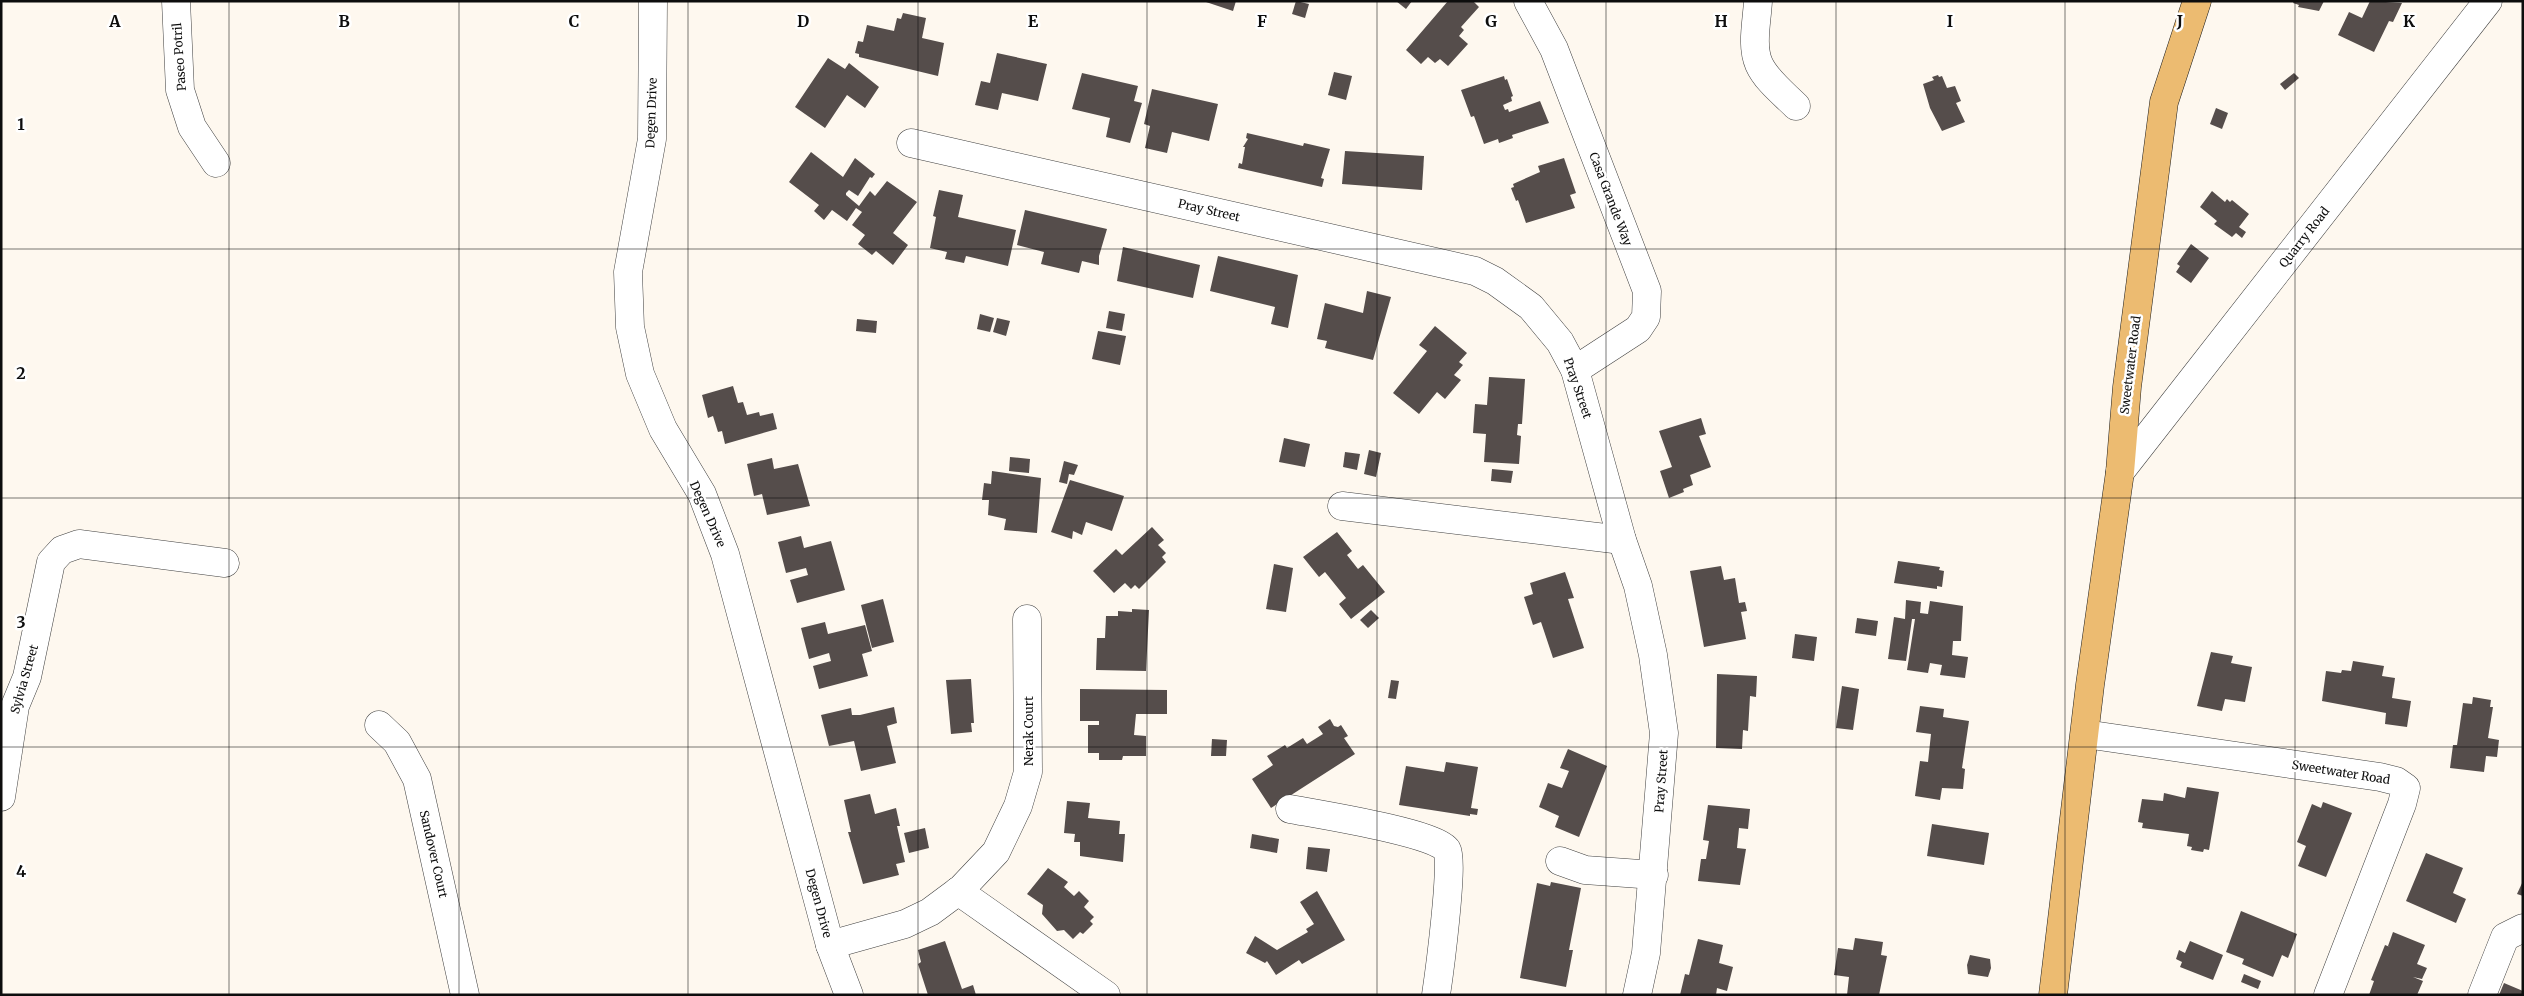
<svg xmlns="http://www.w3.org/2000/svg" width="2524" height="996" font-family="Merriweather,serif">
<style>
.building{fill:#554d4b}
.lines{fill:none;stroke-linecap:round;stroke-linejoin:round}
.minor-casing{stroke:#404040;stroke-width:29}
.major-casing{stroke:#1e1e1e;stroke-width:29}
.minor{stroke:#fff;stroke-width:28}
.major{stroke:#ecbb71;stroke-width:28}
.grid{fill:none;stroke:#0d0d0d;stroke-width:1;stroke-opacity:0.55}
.labels{text-anchor:middle;dominant-baseline:central;stroke-width:5;stroke-linejoin:round;paint-order:stroke}
.street-label{font-size:12px;fill:#0d0d0d;stroke:#fff}
.grid-label{font-size:16px;text-anchor:middle;font-weight:bold;fill:#0d0d0d;stroke:#fff;stroke-width:5;stroke-linejoin:round;paint-order:stroke}
</style>
<rect width="100%" height="100%" fill="#fef8ef"/>
<g class="building">
<path d="M1203 1H1236L1233 11Z"/>
<path d="M1296 1 1309 4 1305 18 1292 14Z"/>
<path d="M1396 1H1412L1406 9Z"/>
<path d="M1448 1H1473L1479 7 1461 27 1464 30 1459 36 1468 44 1448 66 1440 59 1435 63 1428 57 1421 64 1406 50Z"/>
<path d="M2294 1H2324L2319 11 2298 7 2299 5 2293 3Z"/>
<path d="M2370 1 2402 3 2393 22 2389 21 2374 52 2338 35 2349 12 2362 18Z"/>
<path d="M903 13 926 18 922 38 944 43 938 76 859 57V54L855 53 858 41 863 42 867 25 894 31 897 18 901 19Z"/>
<path d="M997 53 1047 64 1038 101 1002 93 998 110 975 105 981 81 990 83Z"/>
<path d="M828 58 845 69 849 63 879 87 865 108 847 95 825 128 795 107Z"/>
<path d="M1334 72 1352 76 1346 100 1328 95Z"/>
<path d="M1082 73 1138 86 1134 101 1142 103 1130 143 1106 137 1110 118 1072 109Z"/>
<path d="M2294 73 2299 78 2285 90 2280 84Z"/>
<path d="M1938 75 1939 77 1942 76 1947 88 1955 86 1961 101 1956 103 1965 122 1942 131 1930 108 1923 84 1934 80 1932 77Z"/>
<path d="M1504 76 1505 80 1507 79 1513 96 1511 97 1512 101 1503 105 1505 110 1508 109 1509 112 1540 101 1549 123 1512 135 1513 138 1499 143 1498 139 1484 144 1474 116 1471 117 1461 90Z"/>
<path d="M1152 89 1218 104 1209 141 1172 132 1167 153 1145 148 1150 126 1144 124Z"/>
<path d="M2216 108 2228 113 2222 129 2210 124Z"/>
<path d="M1247 133 1303 146 1304 143 1330 149 1321 178 1324 179 1322 187 1238 168 1239 163 1242 164 1245 147H1243L1248 139 1246 138Z"/>
<path d="M1345 151 1424 156 1422 190 1342 184Z"/>
<path d="M811 152 843 177 855 158 875 174 872 178 870 177 858 196 849 190 846 193V195L859 206 870 191 875 196 887 181 917 202 893 233 908 245 893 265 876 251 872 255 858 244 865 235 852 225 862 212 856 208 847 221 832 210 824 220 814 211 819 205 789 182Z"/>
<path d="M1564 158 1576 193 1570 195 1575 208 1526 223 1518 200 1516 201 1511 188 1514 187 1513 184 1540 172 1538 166Z"/>
<path d="M939 190 963 195 958 217 1016 230 1008 266 966 256 964 263 945 259 947 252 930 248 936 217 933 216Z"/>
<path d="M2212 191 2225 202 2227 199 2230 202 2232 200 2249 214 2239 227 2246 232 2242 238 2236 233 2232 237 2214 224 2217 221 2200 207Z"/>
<path d="M1025 210 1107 229 1099 256V265L1082 261 1079 273 1041 264 1044 252 1017 245Z"/>
<path d="M2191 244 2209 258 2191 283 2176 272 2180 266 2177 264Z"/>
<path d="M1123 247 1200 265 1193 298 1117 281Z"/>
<path d="M1218 256 1298 275 1288 328 1271 324 1275 307 1210 291Z"/>
<path d="M1367 291 1391 297 1373 360 1325 348 1327 341 1317 339 1325 303 1363 313Z"/>
<path d="M1109 311 1125 314 1122 331 1106 328Z"/>
<path d="M980 314 994 318 990 332 977 329Z"/>
<path d="M997 318 1010 321 1006 336 993 332Z"/>
<path d="M857 319 877 321 876 333 856 331Z"/>
<path d="M1435 326 1467 353 1459 362 1463 365 1454 375 1461 380 1445 399 1437 392 1419 414 1393 393 1427 351 1419 345Z"/>
<path d="M1098 331 1126 336 1120 365 1092 359Z"/>
<path d="M1489 377 1525 379 1522 424H1518L1517 435 1521 436 1519 464 1484 462 1486 434 1473 433 1475 404 1487 405Z"/>
<path d="M733 386 738 403 743 402 747 415 759 412 760 416 773 413 777 429 725 444 722 431 718 432 713 416 708 418 702 395Z"/>
<path d="M1701 418 1706 434 1699 436 1711 467 1690 475 1693 485 1683 489 1684 492 1669 498 1660 471 1672 467 1659 431Z"/>
<path d="M1284 438 1310 444 1305 467 1279 462Z"/>
<path d="M1369 450 1381 453 1376 477 1364 474Z"/>
<path d="M1345 452 1360 454 1357 470 1343 467Z"/>
<path d="M1010 457 1030 459 1029 473 1009 471Z"/>
<path d="M772 458 774 469 798 464 810 506 767 515 762 494 754 496 747 464Z"/>
<path d="M1064 461 1078 465 1074 475 1069 474 1067 484 1059 482Z"/>
<path d="M1492 469 1513 471 1511 483 1491 481Z"/>
<path d="M992 471 1041 478 1037 533 1004 530 1006 519 988 515 989 500H982L984 483 991 484Z"/>
<path d="M1070 480 1124 496 1112 531 1086 522 1082 535 1073 531 1072 539 1051 532Z"/>
<path d="M1152 527 1164 540 1158 545 1166 553 1162 557 1166 562 1139 589 1135 585 1131 589 1125 583 1114 593 1093 571 1116 549 1122 555Z"/>
<path d="M1337 532 1352 551 1347 555 1358 569 1363 565 1385 592 1351 619 1339 604 1346 598 1325 572 1319 577 1303 557Z"/>
<path d="M801 536 804 548 831 541 845 590 797 603 790 580 808 575 806 568 786 573 778 542Z"/>
<path d="M1898 561 1940 567 1939 570 1944 571 1942 587 1937 586V589L1894 583Z"/>
<path d="M1274 564 1293 568 1286 612 1266 609Z"/>
<path d="M1721 566 1724 580 1735 578 1739 603 1745 602 1747 611 1741 612 1746 639 1704 647 1690 571Z"/>
<path d="M1565 572 1574 598 1568 599 1584 648 1553 658 1541 622 1533 625 1524 597 1533 594 1530 583Z"/>
<path d="M883 599 894 642 872 648 861 605Z"/>
<path d="M1906 600 1921 602 1920 613 1928 614 1930 601 1963 606 1961 641H1953L1952 655 1968 657 1965 678 1940 675 1942 665 1930 663 1928 673 1907 670 1915 619H1912L1906 661 1888 659 1894 617 1905 619Z"/>
<path d="M1132 609 1149 610 1146 671 1096 670 1097 638H1105L1106 616H1118V611L1132 612Z"/>
<path d="M1371 610 1379 618 1368 628 1360 620Z"/>
<path d="M1857 618 1878 621 1876 636 1855 633Z"/>
<path d="M825 622 828 634 865 625 872 651 862 654 868 676 819 689 813 666 831 661 829 653 809 659 801 628Z"/>
<path d="M1795 634 1817 637 1814 661 1792 658Z"/>
<path d="M2211 652 2233 656 2231 663 2252 667 2245 702 2225 699 2222 711 2197 706Z"/>
<path d="M2353 661 2384 666 2382 676 2395 678 2392 698 2411 701 2407 727 2385 724 2386 713 2322 701 2326 671 2341 673 2342 670 2351 671Z"/>
<path d="M1717 674 1757 676 1756 697 1750 696 1748 731 1743 730 1742 749 1716 748Z"/>
<path d="M971 679 974 723H971L972 732 951 734 946 680Z"/>
<path d="M1391 680 1399 681 1396 699 1388 698Z"/>
<path d="M1842 686 1859 689 1853 730 1836 728Z"/>
<path d="M1080 689 1167 690V714H1136L1134 735 1146 736V756H1123L1122 760H1099V753H1088V725H1099V721H1080Z"/>
<path d="M2473 697 2491 700 2490 707H2493L2488 738 2499 740 2497 757 2486 756 2484 772 2450 768 2453 745H2457L2463 703 2472 704Z"/>
<path d="M1920 706 1944 709 1943 717 1969 721 1962 768 1965 769 1963 789 1942 788 1940 800 1915 796 1920 761 1928 762 1931 734 1916 732Z"/>
<path d="M894 707 897 723 887 726 896 763 861 771 854 741 829 746 821 715 851 708 852 715H860Z"/>
<path d="M1330 719 1334 726 1338 727 1341 725 1348 736 1344 738 1355 754 1271 808 1252 779 1273 765 1267 756 1285 745 1287 748 1303 738 1307 744 1323 734 1318 727Z"/>
<path d="M1212 739 1227 740 1226 756H1211Z"/>
<path d="M1568 749 1607 766 1579 837 1555 827 1559 816 1539 807 1548 783 1562 788 1569 771 1560 768Z"/>
<path d="M1446 762 1478 767 1471 808 1478 809 1477 815 1470 814V816L1399 805 1406 766 1444 772Z"/>
<path d="M2187 787 2219 792 2209 850 2204 849 2203 852 2191 850 2192 847 2187 846 2189 834 2142 828 2143 823 2138 822 2142 799 2163 801 2164 793 2185 798Z"/>
<path d="M870 794 875 814 896 808 900 826H897L905 862 896 864 899 875 863 884 848 832H851L844 800Z"/>
<path d="M1067 801 1090 803 1088 818 1120 821 1119 834H1125L1123 862 1080 856V842H1074L1075 834 1064 833Z"/>
<path d="M2323 802 2352 813 2326 877 2298 866 2306 846 2297 842 2312 804 2321 808Z"/>
<path d="M1708 805 1750 809 1748 829 1739 828 1737 848 1746 849 1740 885 1698 881 1701 859H1706L1709 841 1703 840Z"/>
<path d="M1932 824 1989 833 1984 865 1927 856Z"/>
<path d="M925 828 929 848 909 853 904 833Z"/>
<path d="M1252 834 1279 839 1277 853 1250 848Z"/>
<path d="M1308 847 1330 849 1327 872 1306 869Z"/>
<path d="M2426 853 2463 868 2453 893 2466 899 2456 923 2406 901Z"/>
<path d="M1048 868 1068 882 1064 887 1074 896 1079 891 1089 901 1084 907 1094 917 1090 921 1093 924 1083 934 1080 932 1073 939 1064 930 1057 931 1042 914 1043 905 1027 894Z"/>
<path d="M2523 881V896L2517 894Z"/>
<path d="M1551 882 1581 888 1569 950H1573L1566 987 1520 978 1537 883 1550 886Z"/>
<path d="M1317 891 1345 940 1302 964 1299 960 1276 975 1267 961 1265 963 1246 953 1255 936 1277 950 1308 932 1306 929 1314 924 1300 902Z"/>
<path d="M2241 911 2297 934 2288 958 2282 955 2273 977 2242 964 2244 959 2226 952Z"/>
<path d="M2393 932 2425 945 2417 964 2427 968 2422 979 2413 977 2423 981 2417 995H2369L2374 981 2371 980 2385 945 2390 947 2388 946Z"/>
<path d="M1855 938 1883 942 1881 955 1887 956 1879 995H1847L1849 977 1834 975 1838 948 1853 950Z"/>
<path d="M1698 939 1723 945 1719 963 1733 967 1727 991 1717 988 1716 995H1680L1685 974 1689 975Z"/>
<path d="M945 941 962 989 973 985 976 995H928L918 964 921 962 918 950Z"/>
<path d="M2190 941 2223 955 2213 980 2180 967 2182 962 2176 959 2179 950 2185 953Z"/>
<path d="M1970 955 1990 959 1991 968 1988 977 1968 974 1967 965Z"/>
<path d="M2244 974 2261 981 2258 989 2241 982Z"/>
<path d="M2504 983 2523 991 2522 995H2499Z"/>
</g>
<g class="lines">
<g class="minor-casing">
<g id="minor">
<path d="M176 1 180 90 192 127 216 163"/>
<path d="M653 1 652 139 628 272 630 327 640 374 663 429 702 494 725 554 830 945 849 995"/>
<path d="M1528 1 1554 49 1647 291 1646 317 1638 329 1575 370"/>
<path d="M1758 1C1757 21 1751 46 1759 64 1766 80 1784 94 1796 106"/>
<path d="M911 143 1475 271 1495 281 1531 307 1560 342 1575 370 1622 540 1638 586 1653 655 1664 733 1646 953 1637 995"/>
<path d="M2120 472 2488 1"/>
<path d="M1342 506 1622 540"/>
<path d="M379 725 397 742 417 779 465 995"/>
<path d="M2085 734 2380 777 2396 781 2406 788 2402 804 2328 995"/>
<path d="M1 797 15 706 27 677 51 562 62 550 79 544 225 563"/>
<path d="M1290 809C1316 814 1437 833 1447 850 1454 862 1439 975 1436 995"/>
<path d="M1560 861 1585 870 1654 875"/>
<path d="M958 891 1106 995"/>
<path d="M830 945 905 924 930 912 961 889 996 852 1018 806 1028 772 1027 619"/>
<path d="M2482 995 2505 937 2523 928"/>
</g>
</g>
<g class="major-casing">
<path id="major" d="M2053 995 2090 685 2120 472 2127 387 2164 102 2197 1"/>
</g>
<use href="#minor" class="minor"/>
<use href="#major" class="major"/>
</g>
<path class="grid" d="M229 1V995M459 1V995M688 1V995M918 1V995M1147 1V995M1377 1V995M1606 1V995M1836 1V995M2065 1V995M2295 1V995M1 249H2523M1 498H2523M1 747H2523"/>
<g class="labels">
<g class="street-label">
<text transform="translate(179 57) rotate(-94)">Paseo Potril</text>
<text transform="translate(651 113) rotate(-88)">Degen Drive</text>
<text transform="translate(1611 199) rotate(69)">Casa Grande Way</text>
<text transform="translate(1209 210) rotate(13)">Pray Street</text>
<text transform="translate(2304 237) rotate(-52)">Quarry Road</text>
<text transform="translate(2130 365) rotate(-83)">Sweetwater Road</text>
<text transform="translate(1578 388) rotate(71)">Pray Street</text>
<text transform="translate(708 514) rotate(66)">Degen Drive</text>
<text transform="translate(24 679) rotate(-74)">Sylvia Street</text>
<text transform="translate(1028 731) rotate(-90)">Nerak Court</text>
<text transform="translate(2341 772) rotate(9)">Sweetwater Road</text>
<text transform="translate(1661 781) rotate(-86)">Pray Street</text>
<text transform="translate(434 854) rotate(77)">Sandover Court</text>
<text transform="translate(819 903) rotate(75)">Degen Drive</text>
</g>
</g>
<g class="grid-label">
<text x="115" y="27">A</text>
<text x="344" y="27">B</text>
<text x="574" y="27">C</text>
<text x="803" y="27">D</text>
<text x="1033" y="27">E</text>
<text x="1262" y="27">F</text>
<text x="1491" y="27">G</text>
<text x="1721" y="27">H</text>
<text x="1950" y="27">I</text>
<text x="2180" y="27">J</text>
<text x="2409" y="27">K</text>
<text x="21" y="130">1</text>
<text x="21" y="379">2</text>
<text x="21" y="628">3</text>
<text x="21" y="877">4</text>
</g>
<rect width="2524" height="996" fill="none" stroke="#0d0d0d" stroke-width="5"/>
</svg>
